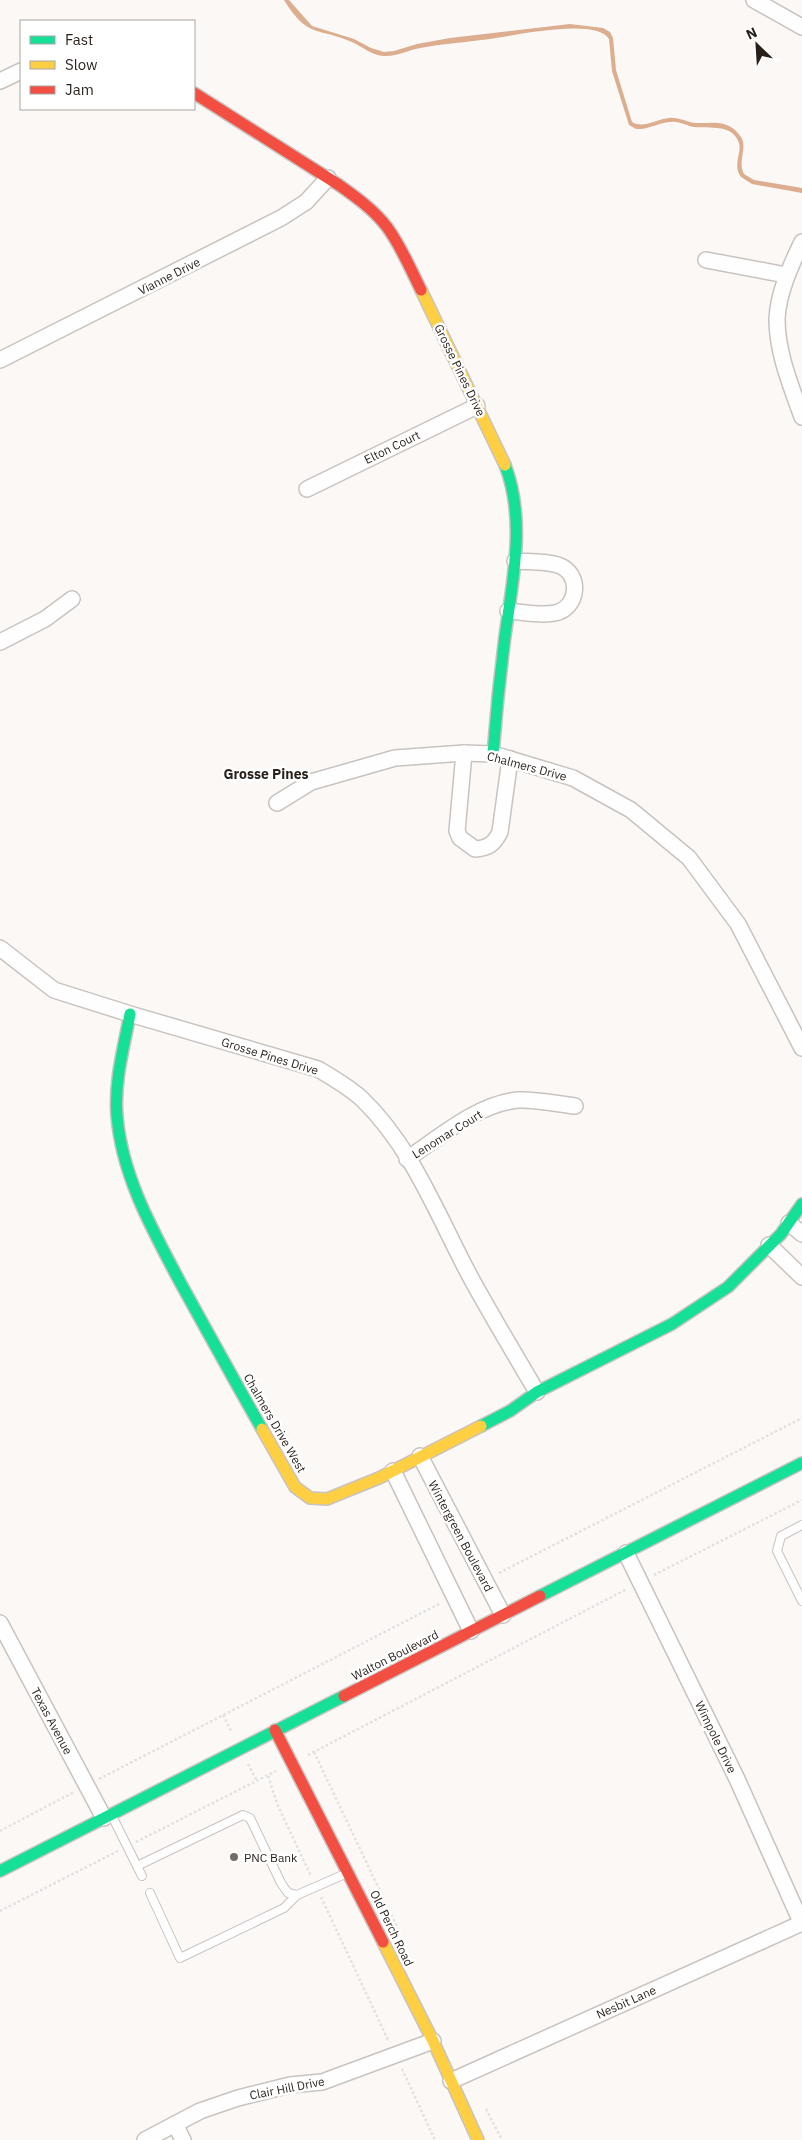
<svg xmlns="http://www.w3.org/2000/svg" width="802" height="2140" font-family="'IBM Plex Sans',sans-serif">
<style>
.water{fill:#dcae8f}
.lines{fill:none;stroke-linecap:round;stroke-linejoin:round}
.lane-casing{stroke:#c9c3c0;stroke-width:10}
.street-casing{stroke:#c9c3c0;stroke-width:18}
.fast-casing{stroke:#c9c3c0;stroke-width:14}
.slow-casing{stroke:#c9c3c0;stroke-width:14}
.jam-casing{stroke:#c9c3c0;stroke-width:14}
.path{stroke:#e2e1e1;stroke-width:2.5;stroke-dasharray:2.5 2.5;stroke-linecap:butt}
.lane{stroke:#fefefe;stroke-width:8}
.street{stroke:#fefefe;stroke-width:15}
.fast{stroke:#16e098;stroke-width:11}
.slow{stroke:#ffcf43;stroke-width:11}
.jam{stroke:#f24e42;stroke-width:11}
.poi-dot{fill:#726b66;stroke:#fff;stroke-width:2}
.labels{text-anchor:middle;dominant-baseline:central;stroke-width:5;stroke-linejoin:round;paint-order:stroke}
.street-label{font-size:12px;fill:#281f19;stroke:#fff}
.poi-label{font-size:12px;fill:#281f19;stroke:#fff;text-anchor:start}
.neighbourhood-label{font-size:14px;font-weight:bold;fill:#281f19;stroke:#fff}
</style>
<rect width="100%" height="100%" fill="#fbf8f6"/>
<path class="water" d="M284 0H289L312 26 354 39 371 48 384 52 394 51 417 44 450 38 570 24 603 28 610 32 613 38 616 70 632 122C644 129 657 119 669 118 679 117 686 122 695 123 712 124 728 118 741 137 748 148 737 161 744 174L754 180 802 188V193L752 184 741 177C732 165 742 154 739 143 732 123 709 129 694 127 686 126 680 121 671 122 661 122 651 128 641 129H636L629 125 612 71 609 39C595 16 506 38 481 40 460 43 440 44 420 48 408 50 397 57 383 56 371 55 363 47 352 42 318 27 308 39 284 0Z"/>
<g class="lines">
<g class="lane-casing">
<g id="lane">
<path d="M802 1525 781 1536 777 1551 802 1601"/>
<path d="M112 1816 137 1866 243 1815 250 1818 281 1883 288 1893 297 1895 345 1874"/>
<path d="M137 1866 142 1876"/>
<path d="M150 1893 180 1958 284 1908 297 1895"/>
</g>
</g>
<g class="street-casing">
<g id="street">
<path d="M754 0 802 27"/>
<path d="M0 81 21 71"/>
<path d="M802 242C791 265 778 293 777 319 777 353 791 386 802 417"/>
<path d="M706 260 786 275"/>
<path d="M0 360 281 218 306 202 328 178"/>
<path d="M307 489 477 406"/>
<path d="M508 611C523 612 541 616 555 613 579 608 582 573 558 565 545 561 528 562 515 561"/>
<path d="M0 642 45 619 72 599"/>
<path d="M464 753 457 831 460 838 475 849C489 848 494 844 500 832L510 759"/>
<path d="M277 803 311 782 395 758 464 753 493 754 573 778 631 810 689 858 738 924 802 1048"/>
<path d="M0 948 54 990 130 1014 318 1069C333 1078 349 1087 362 1099 413 1148 439 1219 472 1280 493 1318 515 1355 537 1392"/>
<path d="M407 1159C440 1137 477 1104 518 1100 536 1099 557 1104 575 1106"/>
<path d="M789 1223 802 1234"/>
<path d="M769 1245 802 1277"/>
<path d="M420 1456 503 1615"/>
<path d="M393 1471 471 1631"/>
<path d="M626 1553 737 1779 802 1924"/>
<path d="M0 1623 104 1818"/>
<path d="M451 2081 802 1923"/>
<path d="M175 2124 183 2140"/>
<path d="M145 2140 200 2111 238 2098 290 2085 322 2082 433 2041"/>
</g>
</g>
<g class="fast-casing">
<g id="fast">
<path d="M493 754C496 714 500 675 505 636 513 579 526 519 505 465"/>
<path d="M130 1014C124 1047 114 1081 117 1116 122 1176 152 1229 180 1282 207 1331 234 1380 262 1429"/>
<path d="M481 1426 510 1411 537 1392 672 1324 728 1287 781 1234 802 1204"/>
<path d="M540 1596 802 1463"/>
<path d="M0 1871 344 1696"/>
</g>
</g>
<g class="slow-casing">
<g id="slow">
<path d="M421 290 505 465"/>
<path d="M262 1429 295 1487 310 1498 327 1499 379 1478 481 1426"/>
<path d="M383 1942 433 2041 478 2140"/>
</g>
</g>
<g class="jam-casing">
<g id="jam">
<path d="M194 93 339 185C356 197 374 210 387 227 401 246 410 268 421 290"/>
<path d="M344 1696 540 1596"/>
<path d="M275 1730 383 1942"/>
</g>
</g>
<g class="path">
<path d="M499 1573 802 1418"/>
<path d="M654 1575 802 1500"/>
<path d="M223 1715 232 1733"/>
<path d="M314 1752 399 1931"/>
<path d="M308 1755 627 1589"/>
<path d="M248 1764 257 1781"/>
<path d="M268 1776 278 1806 311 1876"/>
<path d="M99 1779 441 1603"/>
<path d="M0 1831 74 1792"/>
<path d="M136 1842 276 1771"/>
<path d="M321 1897 389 2042"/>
<path d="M0 1911 118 1851"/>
<path d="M402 2069 435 2140"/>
<path d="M486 2109 502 2140"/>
</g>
<use href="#lane" class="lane"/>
<use href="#street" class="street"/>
<use href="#fast" class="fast"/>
<use href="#slow" class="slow"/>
<use href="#jam" class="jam"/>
</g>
<circle class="poi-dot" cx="234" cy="1857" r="5"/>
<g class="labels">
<g class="street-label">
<text transform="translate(169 276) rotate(-27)">Vianne Drive</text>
<text transform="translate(460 370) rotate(64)">Grosse Pines Drive</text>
<text transform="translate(392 447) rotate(-26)">Elton Court</text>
<text transform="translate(527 766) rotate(15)">Chalmers Drive</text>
<text transform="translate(270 1056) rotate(17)">Grosse Pines Drive</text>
<text transform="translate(447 1134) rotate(-32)">Lenomar Court</text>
<text transform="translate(275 1423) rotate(60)">Chalmers Drive West</text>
<text transform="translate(461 1536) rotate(62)">Wintergreen Boulevard</text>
<text transform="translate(395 1655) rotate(-27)">Walton Boulevard</text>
<text transform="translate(52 1721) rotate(62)">Texas Avenue</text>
<text transform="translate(716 1737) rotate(64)">Wimpole Drive</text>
<text transform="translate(392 1928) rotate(64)">Old Perch Road</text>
<text transform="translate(626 2002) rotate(-24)">Nesbit Lane</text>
<text transform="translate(287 2088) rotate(-11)">Clair Hill Drive</text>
</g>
<g class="poi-label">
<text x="244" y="1857">PNC Bank</text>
</g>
<g class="neighbourhood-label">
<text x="266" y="774">Grosse Pines</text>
</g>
</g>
<rect x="20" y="20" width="175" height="90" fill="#ffffff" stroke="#a9a5a3"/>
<rect x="30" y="36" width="25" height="8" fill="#16e098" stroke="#a9a5a3"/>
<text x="65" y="45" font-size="15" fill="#281f19">Fast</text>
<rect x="30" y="61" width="25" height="8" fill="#ffcf43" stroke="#a9a5a3"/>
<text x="65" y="70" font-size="15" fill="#281f19">Slow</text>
<rect x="30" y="86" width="25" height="8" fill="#f24e42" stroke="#a9a5a3"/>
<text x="65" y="95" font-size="15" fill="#281f19">Jam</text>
<g transform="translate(757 45) rotate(335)" stroke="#ffffff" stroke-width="4" paint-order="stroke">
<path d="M0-4L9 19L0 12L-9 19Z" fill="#281f19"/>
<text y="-8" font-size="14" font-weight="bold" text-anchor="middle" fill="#281f19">N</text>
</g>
</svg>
